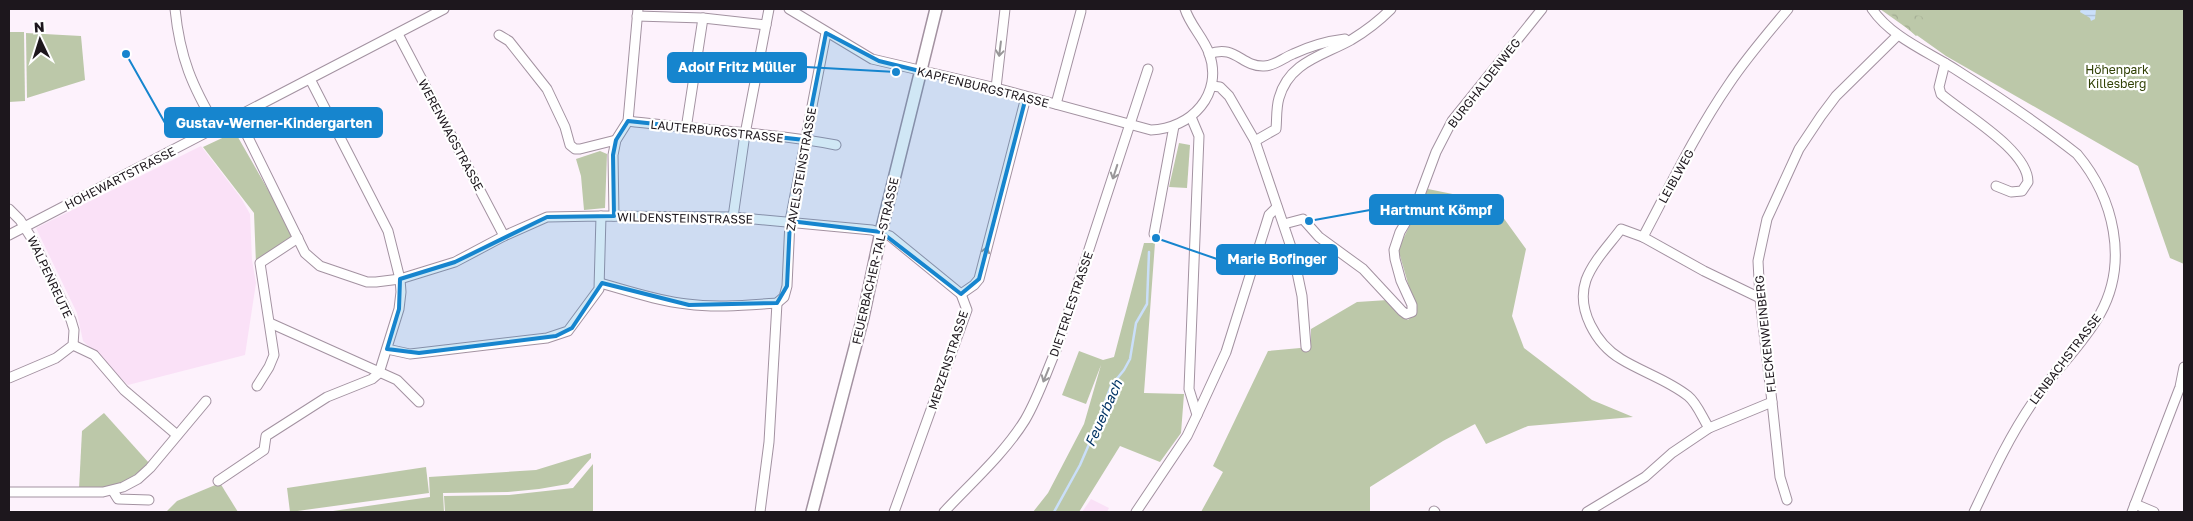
<svg xmlns="http://www.w3.org/2000/svg" width="2193" height="521" font-family="'Golos Text',sans-serif">
<style>
.built{fill:#fae1f7}
.green{fill:#bcc8a9}
.forest{fill:url(#forest-crowns)}
.water{fill:url(#water-rules)}
.lines{fill:none;stroke-linecap:round;stroke-linejoin:round}
.stream{stroke:#cadff9;stroke-width:2.5}
.minor-casing{stroke:#a392a1;stroke-width:11}
.major-casing{stroke:#a392a1;stroke-width:14}
.minor{stroke:#fff;stroke-width:9}
.major{stroke:#fff;stroke-width:11}
.oneway{stroke:#999799}
.marked{fill:#1685ce;fill-opacity:0.2;stroke:#1685ce;stroke-width:4;stroke-linejoin:round}
.labels{text-anchor:middle;dominant-baseline:central;stroke-width:4.5;stroke-linejoin:round;paint-order:stroke}
.park-label{font-size:12px;fill:#304005;stroke:#fff}
.street-label{font-size:12px;fill:#1d171d;stroke:#fff}
.water-label{font-size:14px;font-style:italic;fill:#003264;stroke:#fff}
.leader{fill:none;stroke:#1685ce;stroke-width:2}
.callout-dot{fill:#1685ce;stroke:#fff;stroke-width:2}
.callout{fill:#1685ce;stroke:#1685ce;stroke-width:2}
.callout-label{font-size:14px;text-anchor:middle;font-weight:bold;fill:#fff}
</style>
<defs>
<pattern id="forest-crowns" width="20" height="18" patternUnits="userSpaceOnUse" patternTransform="scale(1.25)"><rect width="20" height="18" fill="#bcc8a9"/><path d="M2 6a3 3 0 1 1 6 0M12 15a3 3 0 1 1 6 0" fill="none" stroke="#a1ab91"/></pattern>
<pattern id="water-rules" width="6" height="5" patternUnits="userSpaceOnUse" patternTransform="scale(1.25)"><rect width="6" height="5" fill="#cadff9"/><path d="M0 2.5h6" fill="none" stroke="#adbfd5"/></pattern>
</defs>
<rect width="100%" height="100%" fill="#fdf2fc"/>
<g class="built">
<path d="M201 146 241 198 250 214 252 260 256 283 245 355 128 385 83 341 77 313 36 228Z"/>
<path d="M1091 499 1109 508 1107 512H1082Z"/>
</g>
<g class="green">
<path d="M1880 9H2184V264L2170 258 2138 166 1946 56Z"/>
<path d="M9 32H24L25 101 9 102Z"/>
<path d="M26 33 81 36 85 80 27 98Z"/>
<path d="M235 132 295 237 256 264 254 213 203 147Z"/>
<path d="M1179 143 1190 145 1187 188 1169 187Z"/>
<path d="M600 151 607 154 605 208 584 210 581 176 576 159Z"/>
<path d="M1428 189 1492 202 1526 249 1512 316 1524 348 1592 400 1633 417 1528 426 1486 444 1475 424 1443 441 1370 487V512H1201L1223 472 1213 466 1268 351 1311 347V329L1357 302 1388 300 1408 320 1416 311 1398 249Z"/>
<path d="M1144 243H1155L1144 393 1184 394 1181 433 1160 462 1120 446 1079 512H1033L1048 493 1084 424 1101 365 1086 404 1062 395 1079 351 1103 360 1114 357Z"/>
<path d="M104 413 149 463C124 486 113 488 79 489L82 431Z"/>
<path d="M591 453V458L568 484 539 489 508 492 443 493 444 512H326L430 497 429 477 536 470Z"/>
<path d="M593 464V512H445L444 496 509 495 573 488Z"/>
<path d="M426 467 429 493 290 512 287 488Z"/>
<path d="M220 483 238 512H166L177 501Z"/>
</g>
<path class="forest" d="M1885 9H1895L1896 13 1921 16 1926 21 1921 32 1916 36Z"/>
<path class="water" d="M2081 9H2096L2095 19 2091 21 2090 18 2080 12Z"/>
<g class="lines">
<path class="stream" d="M1054 512 1080 465 1093 435 1101 423 1105 402 1111 386 1124 370 1130 359 1136 323 1147 304 1149 252"/>
<g class="minor-casing">
<g id="minor">
<path d="M175 9C180 58 192 86 217 128"/>
<path d="M789 9 872 59 996 88 1151 130C1191 129 1224 94 1209 53 1203 37 1190 25 1185 9"/>
<path d="M1872 9C1892 38 1929 52 1958 71 1999 97 2039 124 2077 154 2114 198 2129 262 2100 314 2082 346 2054 371 2033 402 2009 437 1992 474 1974 512"/>
<path d="M637 16 703 18 766 25"/>
<path d="M398 34 504 236"/>
<path d="M499 35 509 41 547 89 565 127 570 145 575 149H580L616 140"/>
<path d="M1209 54C1236 44 1241 67 1264 66 1275 66 1283 58 1293 54 1308 47 1328 41 1345 39"/>
<path d="M1945 63 1939 87 1941 94C1964 114 2028 150 2028 182L2022 191 2011 192 1996 186"/>
<path d="M1212 86 1220 87 1229 96 1255 141 1293 253 1302 296 1306 347"/>
<path d="M996 88 1005 9"/>
<path d="M1056 104 1081 11"/>
<path d="M238 117 305 253 320 266 367 282H376L400 279 455 262 504 236 547 217 601 216 733 217 872 230 890 236 961 294 967 310 894 512"/>
<path d="M628 121C697 130 768 132 836 145"/>
<path d="M686 129 703 18"/>
<path d="M1255 141 1276 129C1277 119 1276 108 1279 98 1289 62 1322 56 1351 40 1366 31 1379 21 1391 9"/>
<path d="M9 209 20 220 34 242 71 320 74 330 73 345 56 358 9 378"/>
<path d="M614 216 613 155 616 140 628 121 638 9"/>
<path d="M733 217 745 134 769 9"/>
<path d="M1284 224 1303 219 1319 237 1363 269 1402 311 1406 314 1412 312V305L1401 281 1395 259 1394 250 1400 232 1417 203 1436 152 1452 121 1542 9"/>
<path d="M1154 234 1174 126"/>
<path d="M9 235 444 9"/>
<path d="M1643 237 1621 229C1610 244 1593 261 1586 280 1576 309 1596 344 1621 359 1642 372 1668 380 1688 396 1697 403 1703 419 1709 428"/>
<path d="M600 283C629 291 658 301 687 304 717 308 747 305 777 303L784 297 787 286 790 221 826 33"/>
<path d="M961 294 974 285 979 279 1026 97"/>
<path d="M1760 298 1704 271 1643 237C1670 186 1696 132 1729 84 1747 57 1768 33 1788 9"/>
<path d="M270 323 397 380 419 402"/>
<path d="M73 345 94 355 124 390 177 435"/>
<path d="M387 349 410 354 419 353 547 338 568 331 599 289 601 216"/>
<path d="M257 386 269 367 274 355 260 263 298 238"/>
<path d="M1772 402 1780 477 1787 500"/>
<path d="M1197 415 1226 352 1269 215 1277 207"/>
<path d="M218 481 264 450 266 436 327 397 372 379 379 373 399 309 401 292 400 279 388 231 310 79"/>
<path d="M113 491 118 499 149 500"/>
<path d="M9 492H103L123 487 138 479 150 468 206 401"/>
<path d="M2135 504 2154 512"/>
<path d="M1434 511 1435 512"/>
<path d="M760 512 769 442 777 303"/>
<path d="M944 512C971 483 1004 454 1025 420 1038 398 1046 373 1056 350L1148 69"/>
<path d="M1136 512 1187 436 1197 415 1189 389 1199 136 1191 117"/>
<path d="M1587 512 1645 477 1672 453 1709 428 1772 402 1760 298 1758 261 1767 219 1799 149 1821 116 1836 96 1898 35"/>
<path d="M2132 512 2180 387 2184 367"/>
</g>
</g>
<g class="major-casing">
<path id="major" d="M812 512 863 317 881 232 936 9"/>
</g>
<use href="#minor" class="minor"/>
<use href="#major" class="major"/>
</g>
<defs><path id="oneway-shaft" d="M-6 0H5M1.5-3L5.5 0L1.5 3" fill="none" stroke-width="1.6" stroke-linecap="round" stroke-linejoin="round" transform="scale(1.25)"/></defs>
<g class="oneway">
<use href="#oneway-shaft" transform="translate(1000 49) rotate(97)"/>
<use href="#oneway-shaft" transform="translate(1115 172) rotate(108)"/>
<use href="#oneway-shaft" transform="translate(985 254) rotate(-75)"/>
<use href="#oneway-shaft" transform="translate(1046 375) rotate(112)"/>
</g>
<path class="marked" d="M826 33 879 61 1026 97 979 279 961 294 881 232 790 221 787 286 777 303 689 305 602 283 572 328 556 336 419 353 387 349 399 309 400 279 455 262 547 217 614 216 613 155 616 140 628 121 805 140Z"/>
<g class="labels">
<g class="park-label">
<text x="2117" y="69">Höhenpark<tspan x="2117" dy="14">Killesberg</tspan></text>
</g>
<g class="street-label">
<text transform="translate(1484 83) rotate(-52)">BURGHALDENWEG</text>
<text transform="translate(983 87) rotate(14)">KAPFENBURGSTRASSE</text>
<text transform="translate(717 131) rotate(6)">LAUTERBURGSTRASSE</text>
<text transform="translate(451 135) rotate(62)">WERENWAGSTRASSE</text>
<text transform="translate(801 169) rotate(-80)">ZAVELSTEINSTRASSE</text>
<text transform="translate(1676 176) rotate(-61)">LEIBLWEG</text>
<text transform="translate(120 178) rotate(-27)">HOHEWARTSTRASSE</text>
<text transform="translate(685 218) rotate(1)">WILDENSTEINSTRASSE</text>
<text transform="translate(875 261) rotate(-77)">FEUERBACHER-TAL-STRASSE</text>
<text transform="translate(50 277) rotate(65)">WALPENREUTE</text>
<text transform="translate(1071 304) rotate(-71)">DIETERLESTRASSE</text>
<text transform="translate(1765 334) rotate(-96)">FLECKENWEINBERG</text>
<text transform="translate(2065 359) rotate(-53)">LENBACHSTRASSE</text>
<text transform="translate(948 360) rotate(-72)">MERZENSTRASSE</text>
</g>
<g class="water-label">
<text transform="translate(1103 413) rotate(-66)">Feuerbach</text>
</g>
</g>
<path class="leader" d="M896 72L806 67M126 54L165 123M1309 221L1370 210M1156 238L1217 259"/>
<g class="callout-dot">
<circle cx="896" cy="72" r="5"/>
<circle cx="126" cy="54" r="5"/>
<circle cx="1309" cy="221" r="5"/>
<circle cx="1156" cy="238" r="5"/>
</g>
<g class="callout">
<rect x="668" y="53" width="138" height="29" rx="5"/>
<rect x="165" y="108" width="217" height="29" rx="5"/>
<rect x="1370" y="195" width="133" height="29" rx="5"/>
<rect x="1217" y="245" width="120" height="29" rx="5"/>
</g>
<g class="callout-label">
<text x="737" y="72">Adolf Fritz Müller</text>
<text x="274" y="128">Gustav-Werner-Kindergarten</text>
<text x="1436" y="215">Hartmunt Kömpf</text>
<text x="1277" y="264">Marie Bofinger</text>
</g>
<rect width="2193" height="521" fill="none" stroke="#1d171d" stroke-width="20"/>
<g transform="translate(40 40) rotate(356)" stroke="#ffffff" stroke-width="4" paint-order="stroke">
<path d="M0-4L9 19L0 12L-9 19Z" fill="#1d171d"/>
<text y="-8" font-size="14" font-weight="bold" text-anchor="middle" fill="#1d171d">N</text>
</g>
</svg>
